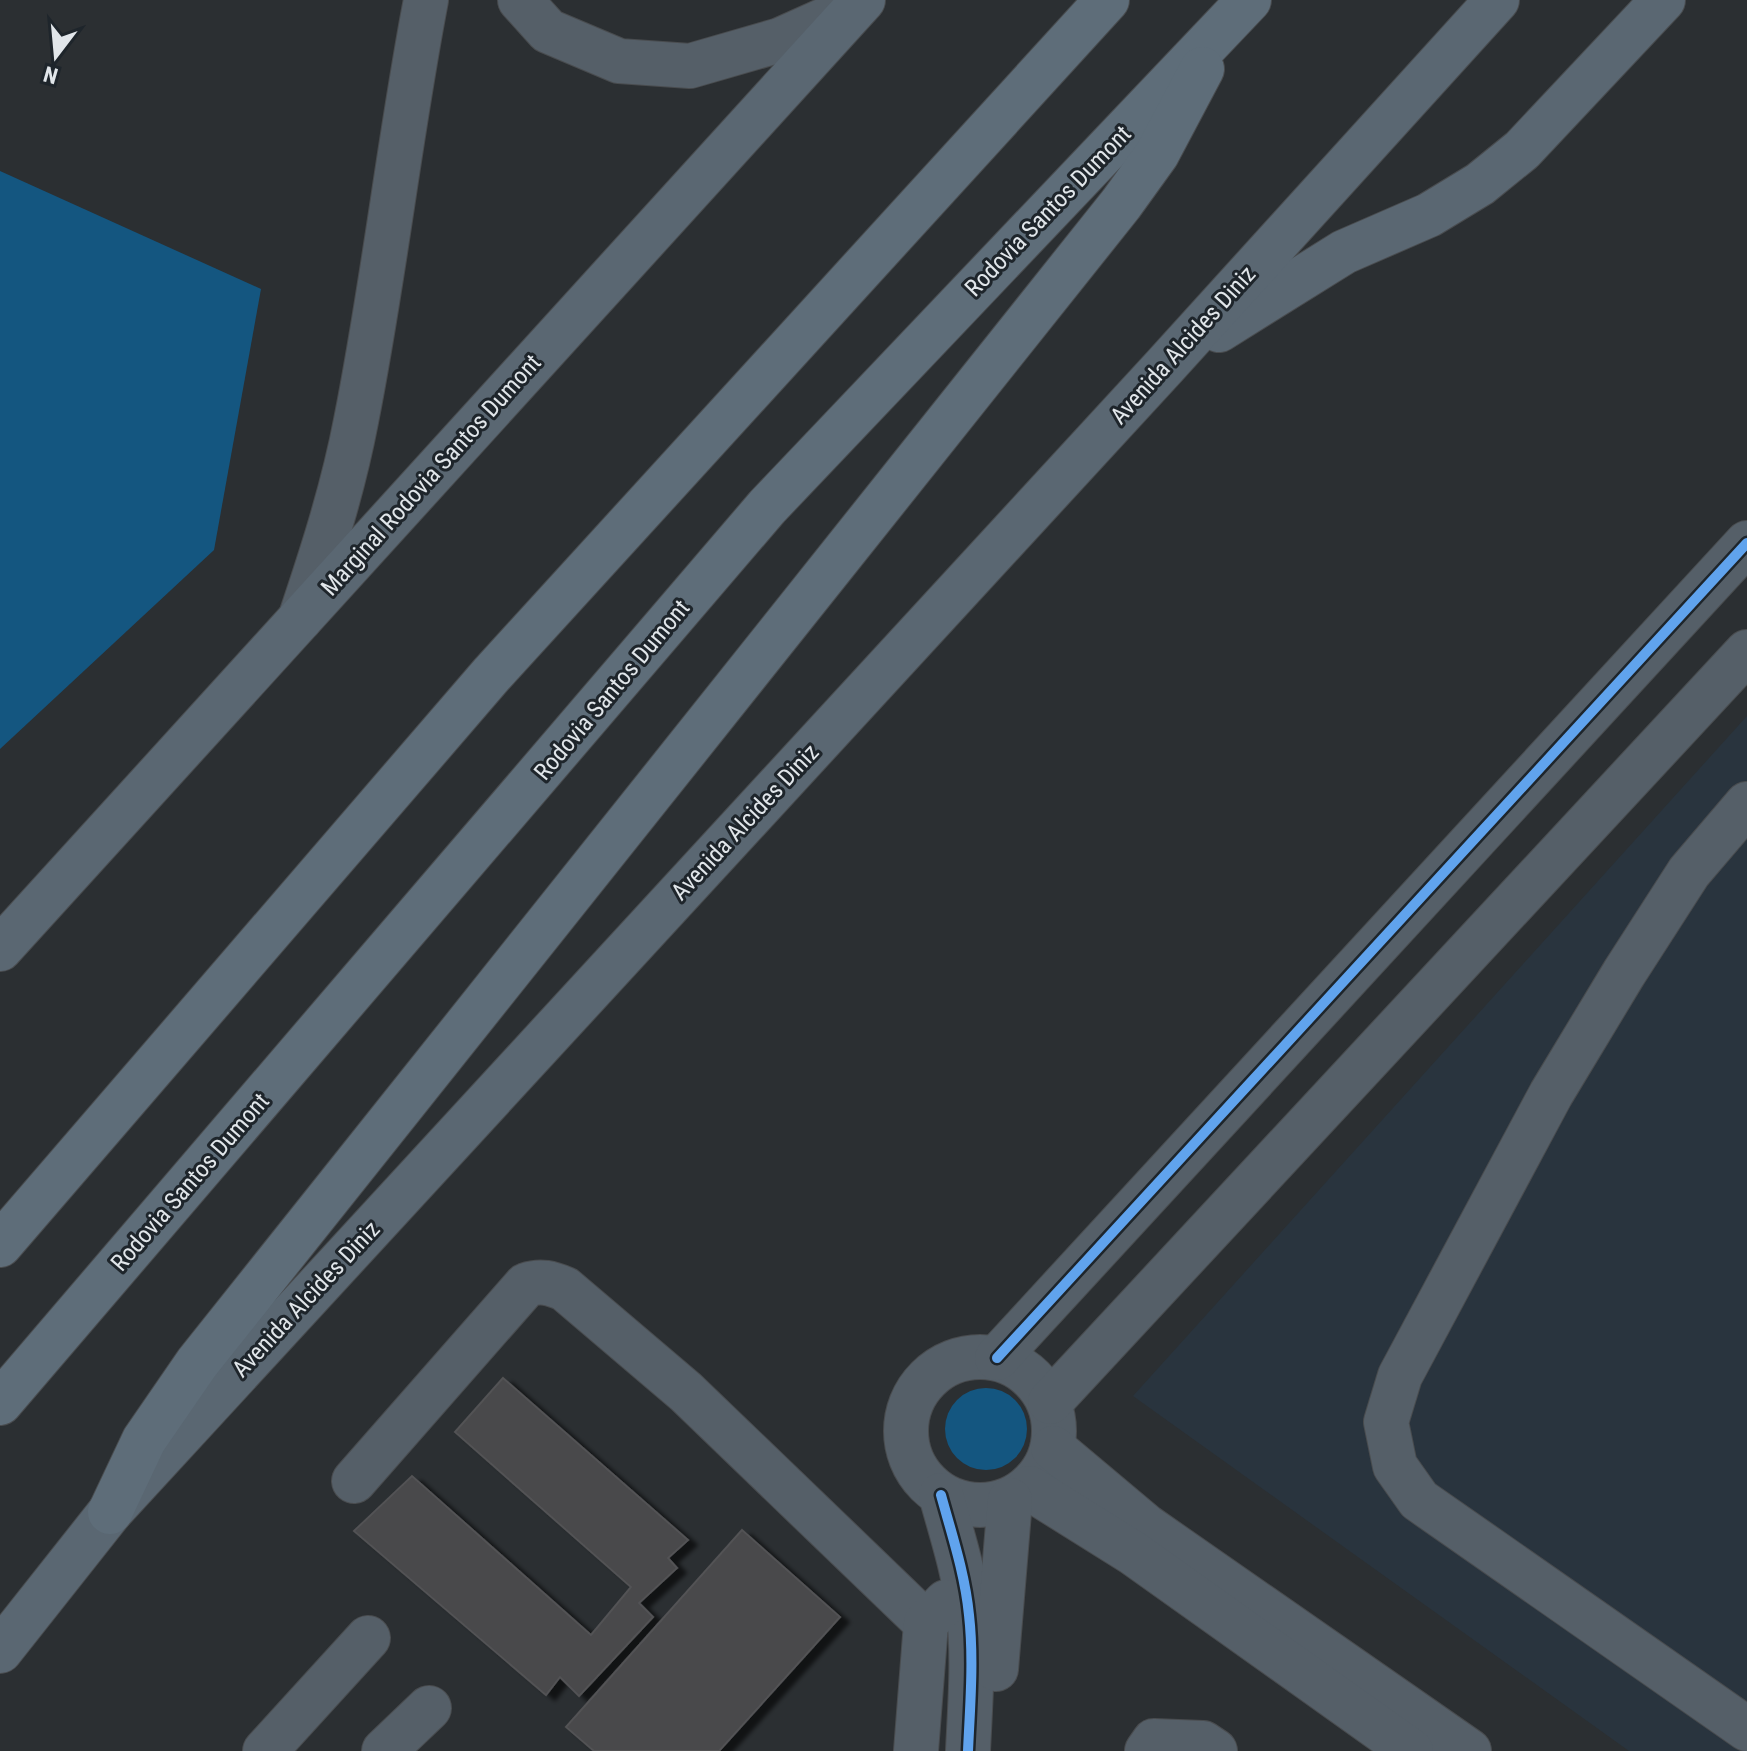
<svg xmlns="http://www.w3.org/2000/svg" width="1747" height="1751" font-family="'Roboto Condensed',sans-serif">
<style>
.built{fill:#29343e}
.green{fill:#145680}
.building{fill:#49494b;stroke:#525254;stroke-width:2;filter:url(#shadow)}
.lines{fill:none;stroke-linecap:round;stroke-linejoin:round}
.minor-casing{stroke:#494c4f;stroke-width:46}
.major-casing{stroke:#494c4f;stroke-width:46}
.highway-casing{stroke:#494c4f;stroke-width:46}
.minor{stroke:#555f68;stroke-width:44}
.major{stroke:#5a6772;stroke-width:44}
.highway{stroke:#5e6d79;stroke-width:44}
.cycleway-casing{stroke:#1e252b;stroke-width:15}
.cycleway{stroke:#60a3ed;stroke-width:10}
.labels{text-anchor:middle;dominant-baseline:central;stroke-width:6;stroke-linejoin:round;paint-order:stroke}
.street-label{font-size:24px;fill:#e1e6ea;stroke:#1e252b}
</style>
<defs>
<filter id="shadow"><feDropShadow dx="9" dy="5" stdDeviation="2" flood-color="#0009"/></filter>
</defs>
<rect width="100%" height="100%" fill="#2b2f32"/>
<path class="built" d="M1747 716V1751H1629L1133 1396Z"/>
<g class="green">
<path d="M0 171 261 289 214 550 0 749Z"/>
<circle cx="986" cy="1429" r="41"/>
</g>
<g class="building">
<path d="M503 1378 688 1540 668 1558 677 1568 639 1603 653 1617 579 1696 560 1677 546 1695 354 1531 412 1476 591 1635 631 1587 455 1432Z"/>
<path d="M742 1530 840 1617 719 1751H594L566 1727Z"/>
</g>
<g class="lines">
<g class="minor-casing">
<g id="minor">
<path d="M520 0 548 31 619 61 690 66 780 40 858 5"/>
<path d="M300 619C322 554 343 489 356 421 384 281 399 140 426 0"/>
<path d="M1747 804 1689 872 1624 973 1551 1094 1400 1376 1386 1422 1395 1466 1419 1500 1747 1729"/>
<circle cx="980" cy="1431" r="74"/>
<path d="M997 1358 1747 543"/>
<path d="M1050 1402 1747 652"/>
<path d="M1053 1448 1147 1527 1469 1751"/>
<path d="M354 1481 526 1285C541 1280 551 1283 565 1289L686 1392 926 1623"/>
<path d="M1029 1488 1133 1553 1411 1751"/>
<path d="M941 1495C952 1535 965 1574 969 1615 974 1659 970 1707 968 1751"/>
<path d="M996 1669 1010 1500"/>
<path d="M265 1751 368 1638"/>
<path d="M384 1751 429 1708"/>
<path d="M916 1751 926 1623 946 1602"/>
<path d="M1147 1751 1154 1741 1203 1743 1215 1751"/>
</g>
</g>
<g class="major-casing">
<g id="major">
<path d="M1219 330 1344 252 1429 215 1480 184 1522 150 1663 0"/>
<path d="M0 949 863 0"/>
<path d="M0 1651 110 1512 1164 367 1497 0"/>
</g>
</g>
<g class="highway-casing">
<g id="highway">
<path d="M0 1245 491 675 1107 0"/>
<path d="M0 1403 767 507 1249 0"/>
<path d="M110 1512 144 1440 197 1363 1121 204 1157 154 1202 69"/>
</g>
</g>
<use href="#minor" class="minor"/>
<use href="#major" class="major"/>
<use href="#highway" class="highway"/>
<g class="cycleway-casing">
<g id="cycleway">
<path d="M997 1358 1747 543"/>
<path d="M941 1495C952 1535 965 1574 969 1615 974 1659 970 1707 968 1751"/>
</g>
</g>
<use href="#cycleway" class="cycleway"/>
</g>
<g class="labels">
<g class="street-label">
<text transform="translate(1048 211) rotate(-46)">Rodovia Santos Dumont</text>
<text transform="translate(1183 345) rotate(-48)">Avenida Alcides Diniz</text>
<text transform="translate(431 475) rotate(-48)">Marginal Rodovia Santos Dumont</text>
<text transform="translate(612 690) rotate(-50)">Rodovia Santos Dumont</text>
<text transform="translate(745 822) rotate(-47)">Avenida Alcides Diniz</text>
<text transform="translate(190 1182) rotate(-49)">Rodovia Santos Dumont</text>
<text transform="translate(306 1299) rotate(-47)">Avenida Alcides Diniz</text>
</g>
</g>
<g transform="translate(56 56) rotate(196)" stroke="#1e252b" stroke-width="6" paint-order="stroke">
<path d="M0-6L14 30L0 20L-14 30Z" fill="#e1e6ea"/>
<text y="-12" font-size="22" font-weight="bold" text-anchor="middle" fill="#e1e6ea">N</text>
</g>
</svg>
